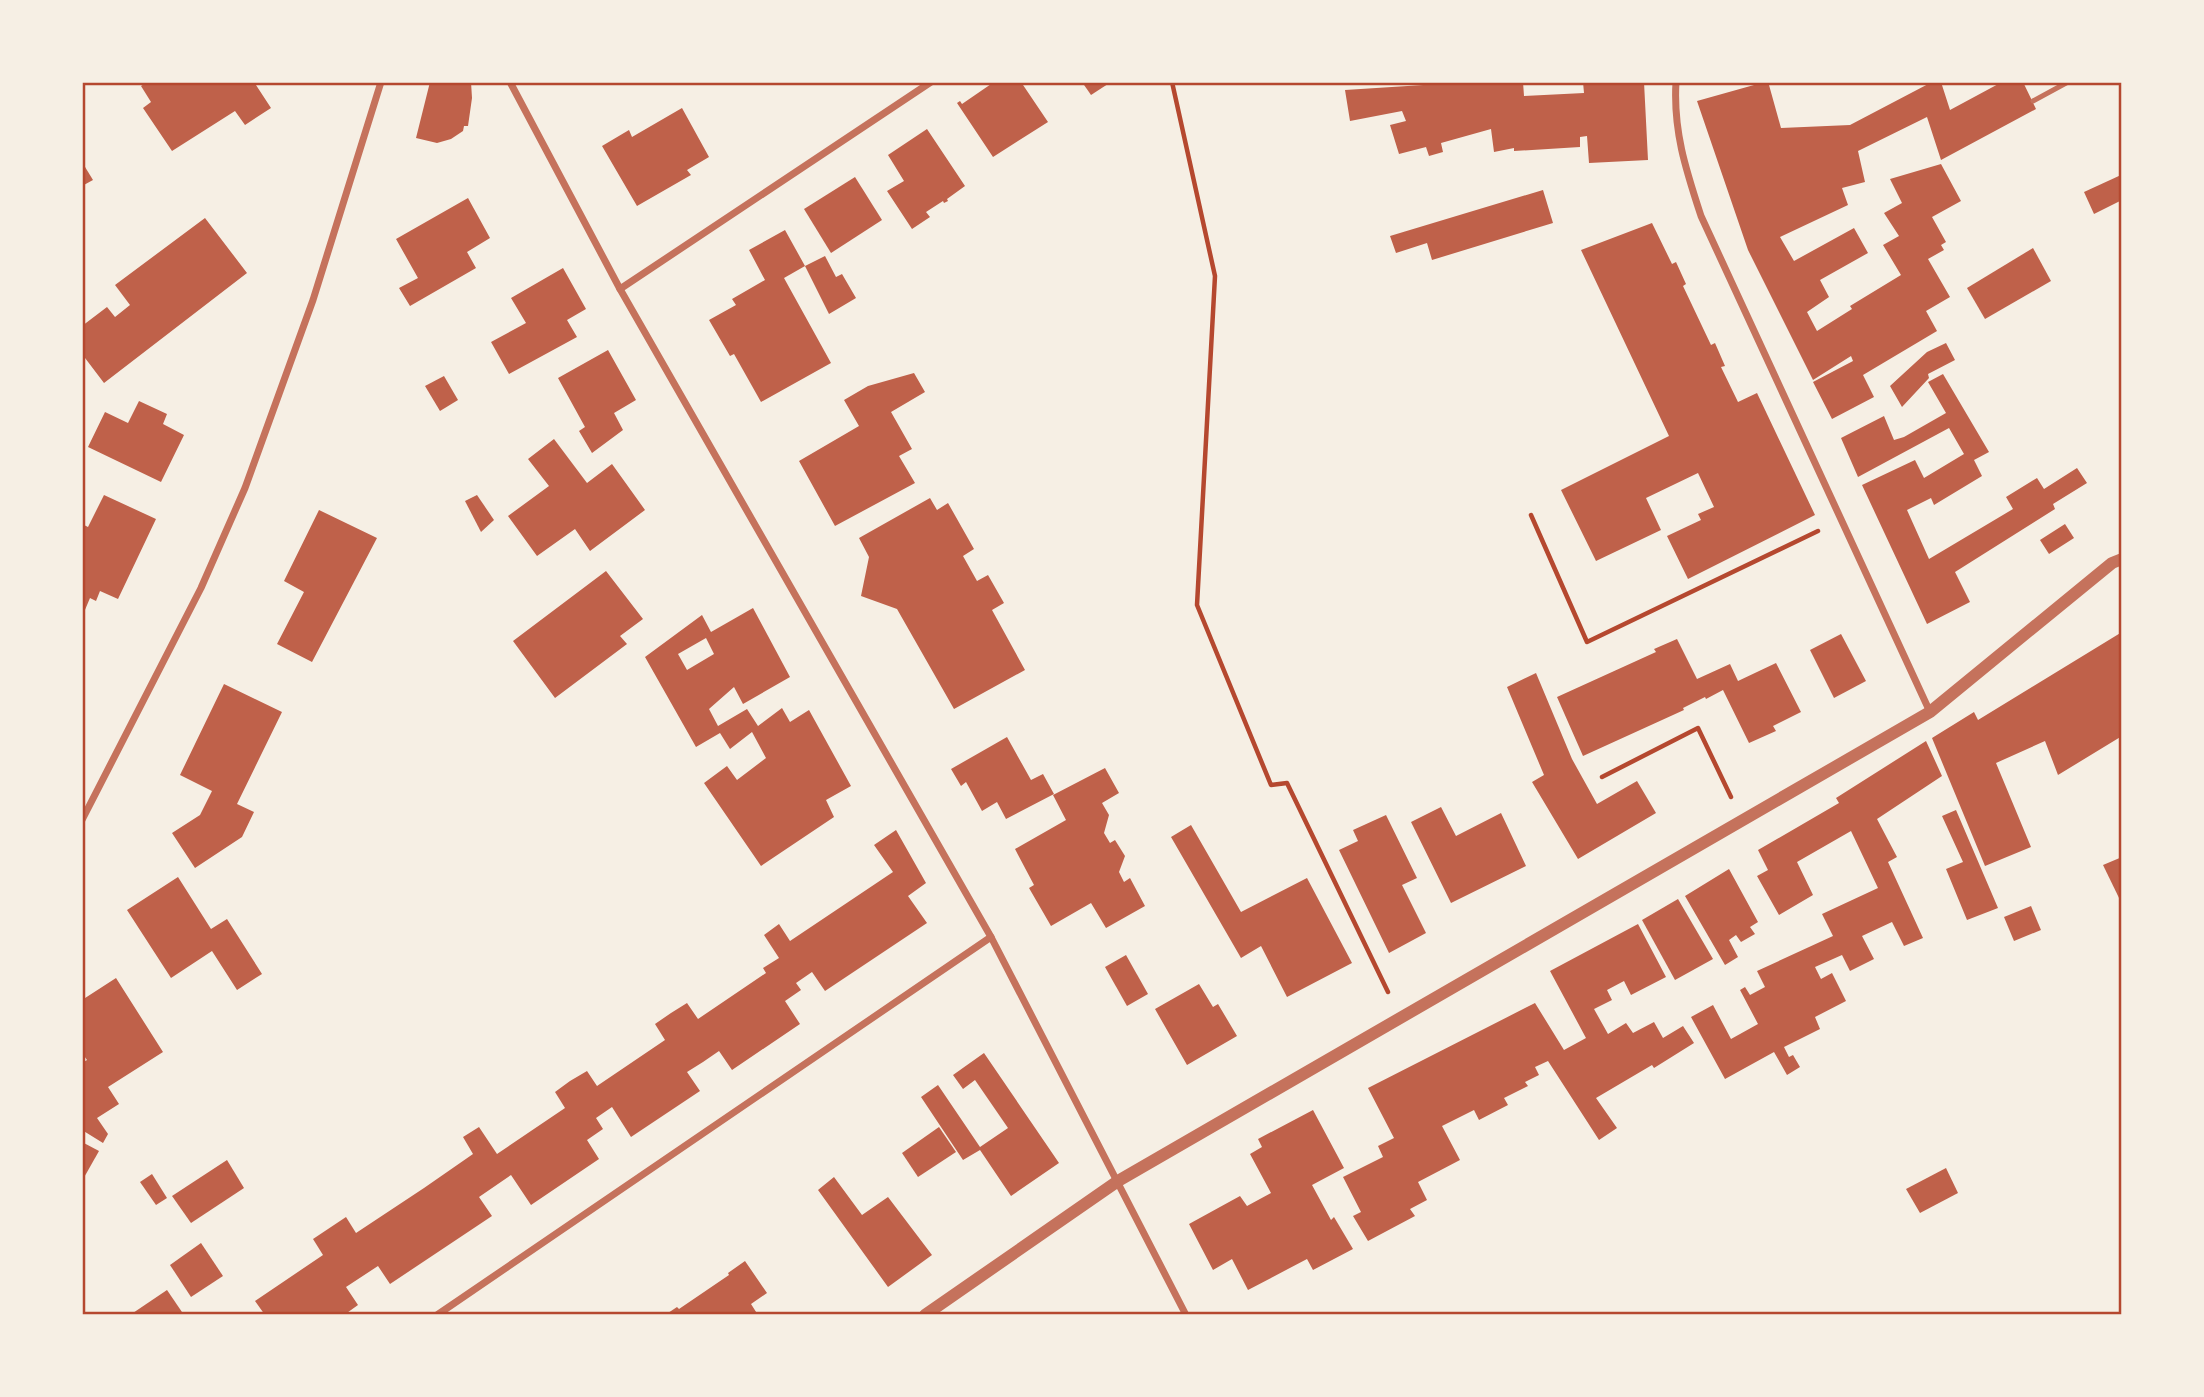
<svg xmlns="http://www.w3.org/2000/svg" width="2204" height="1397" font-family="'Titillium Web',sans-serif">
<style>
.building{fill:#bf614a;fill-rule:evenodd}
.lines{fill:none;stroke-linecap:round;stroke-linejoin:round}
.path{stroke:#b5482f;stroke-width:4.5}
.service{stroke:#c5725c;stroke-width:5}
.minor{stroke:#c5725c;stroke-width:7}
.tertiary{stroke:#c5725c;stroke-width:12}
.neatline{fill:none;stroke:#b5482f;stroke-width:2.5}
</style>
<rect width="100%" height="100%" fill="#f6efe4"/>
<g class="building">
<path d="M147 82H254L271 108 245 125 235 111 172 151 143 108 151 102 141 86Z"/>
<path d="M430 82H471L472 98 468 126H464L463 131 451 139 437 143 416 138Z"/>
<path d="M994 82H1021L1048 122 993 157 957 103 960 101 962 104Z"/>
<path d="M1082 82H1111L1091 95Z"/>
<path d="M1470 82H1523L1524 96 1584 93 1583 82H1644L1648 160 1589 163 1587 136 1580 137V147L1514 151V148L1494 152 1491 129 1441 143 1443 152 1429 156 1426 147 1399 154 1390 125 1406 121 1402 111 1350 121 1345 90Z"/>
<path d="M1932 82H1941L1950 110 2002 82H2023L2036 109 1941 160 1927 117 1858 151 1865 182 1842 188 1848 205 1780 237 1794 261 1854 228 1868 253 1820 280 1829 297 1807 312 1817 331 1852 309 1850 306 1901 275 1883 245 1899 236 1884 213 1902 203 1890 179 1941 164 1961 201 1932 217 1946 242 1941 245 1944 250 1928 259 1950 297 1926 311 1937 331 1863 375 1874 397 1832 419 1813 382 1853 361 1851 356 1813 380 1748 250 1697 101 1754 85H1769L1781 128 1850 125Z"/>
<path d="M682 108 709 157 687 170 691 175 637 206 602 146 629 130 632 137Z"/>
<path d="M927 129 965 186 947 199 948 201 944 203 943 201 926 212 930 217 912 229 887 191 904 181 888 155Z"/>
<path d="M82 162 93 180 82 186Z"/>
<path d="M2121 175 2122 200 2094 214 2084 192Z"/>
<path d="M855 177 882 220 831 253 804 209Z"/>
<path d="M1543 190 1553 223 1432 260 1427 243 1396 253 1390 236Z"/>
<path d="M468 198 490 238 467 252 476 268 410 306 399 288 418 278 396 239Z"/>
<path d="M205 218 247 273 104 383 82 354V326L107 307 115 317 130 305 115 285Z"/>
<path d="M1652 223 1672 264 1676 262 1686 284 1683 286 1711 345 1715 343 1725 366 1721 367 1738 402 1757 393 1815 515 1688 579 1667 536 1701 520 1698 514 1714 507 1698 473 1646 498 1661 530 1596 561 1561 490 1669 436 1581 250Z"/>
<path d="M785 230 805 266 825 256 836 277 842 274 856 298 829 314 805 266 784 278 831 363 761 402 734 354 730 356 709 320 736 305 732 299 765 280 749 250Z"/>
<path d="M2033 248 2051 281 1985 319 1967 288Z"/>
<path d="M563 268 586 309 567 320 577 337 509 374 491 342 526 323 511 298Z"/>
<path d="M1946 343 1955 360 1928 374 1929 378 1902 407 1890 386 1927 352Z"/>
<path d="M608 350 636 400 614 413 623 430 592 453 579 431 585 427 558 378Z"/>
<path d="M914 373 925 392 891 412 912 449 899 456 915 483 835 526 799 461 859 426 844 400 868 386Z"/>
<path d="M1943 374 1989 452 1974 460 1982 476 1934 505 1931 498 1907 510 1929 559 2013 509 2006 497 2037 478 2044 489 2077 468 2087 483 2053 504 2055 509 1955 572 1970 602 1927 624 1862 485 1915 460 1924 478 1964 454 1949 428 1858 477 1841 438 1884 416 1894 440 1904 437 1946 413 1928 382Z"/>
<path d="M444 376 458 400 440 411 425 386Z"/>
<path d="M139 401 167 414 163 424 184 435 161 482 88 447 105 412 128 423Z"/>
<path d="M554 439 587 483 612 464 645 510 590 551 575 529 537 556 508 516 549 486 528 459Z"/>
<path d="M104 495 156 519 118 599 100 591 96 601 90 598 82 617V524L88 527Z"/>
<path d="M477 495 494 520 481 532 465 501Z"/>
<path d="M930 498 937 510 948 503 974 549 963 556 977 581 988 575 1004 603 992 610 1025 670 954 709 897 609 861 596 869 557 859 538Z"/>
<path d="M319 510 377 538 312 662 277 644 304 592 284 581Z"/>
<path d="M2065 524 2074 538 2049 554 2040 540Z"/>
<path d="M606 571 643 619 620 636 627 644 555 698 513 641Z"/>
<path d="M753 608 790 677 743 704 734 687 709 709 718 726 747 709 758 726 782 708 790 722 809 710 851 786 826 800 834 817 761 866 704 783 727 766 737 780 766 758 752 732 730 749 720 733 696 747 645 657 702 615 711 632ZM706 638 714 654 687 670 678 654Z"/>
<path d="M2122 632V736L2058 775 2045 741 1996 763 2031 847 1985 866 1932 738 1974 712 1978 720Z"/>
<path d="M1841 634 1866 681 1834 698 1810 650Z"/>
<path d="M1677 639 1697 679 1730 664 1738 681 1776 663 1801 712 1773 726 1776 731 1749 743 1723 690 1706 699 1705 697 1683 708 1684 710 1583 756 1557 697 1656 652 1654 649Z"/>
<path d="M1536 673 1572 759 1597 804 1637 781 1656 813 1578 859 1532 782 1544 775 1507 687Z"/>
<path d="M224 684 282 712 237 804 254 812 242 837 195 868 172 833 200 815 212 791 180 775Z"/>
<path d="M1007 737 1031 780 1043 774 1054 794 1006 819 997 802 982 811 966 782 961 786 951 769Z"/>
<path d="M1926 741 1942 776 1877 819 1897 857 1888 862 1923 938 1904 946 1892 922 1862 936 1874 959 1850 971 1842 955 1815 967 1821 979 1832 973 1846 1001 1815 1017 1820 1029 1784 1047 1789 1057 1793 1055 1800 1067 1787 1075 1774 1052 1725 1079 1691 1017 1713 1005 1731 1039 1758 1024 1740 990 1745 987 1750 995 1765 987 1757 971 1833 936 1822 914 1878 888 1851 831 1797 862 1813 895 1779 915 1757 876 1768 870 1758 850 1839 803 1836 798Z"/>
<path d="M1105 768 1119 793 1102 803 1109 815 1104 833 1110 843 1115 840 1125 856 1119 872 1124 882 1130 878 1145 906 1106 928 1091 903 1051 926 1029 888 1034 885 1015 849 1066 820 1053 795Z"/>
<path d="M1441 807 1456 836 1501 813 1526 866 1451 903 1411 822Z"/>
<path d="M1956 810 1998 908 1967 920 1946 869 1963 862 1942 816Z"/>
<path d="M1386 815 1417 878 1402 885 1426 933 1389 953 1339 850 1358 841 1353 830Z"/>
<path d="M1191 825 1241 912 1307 878 1352 963 1287 997 1261 946 1241 958 1171 837Z"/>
<path d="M896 830 926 883 908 896 927 923 825 991 812 972 796 983 801 990 785 1001 800 1024 732 1070 719 1051 703 1062 687 1072 700 1091 631 1137 612 1107 596 1118 603 1129 587 1140 599 1159 531 1205 511 1175 479 1197 492 1216 390 1284 378 1266 346 1287 358 1305 344 1315H265L255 1301 323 1255 313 1239 346 1217 356 1233 424 1188 473 1154 463 1137 479 1127 497 1154 565 1108 555 1092 570 1081 587 1071 597 1086 665 1040 655 1024 671 1013 687 1003 698 1019 766 973 763 968 779 958 764 935 779 924 790 941 893 872 874 845Z"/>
<path d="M2122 857V899L2120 900 2103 865Z"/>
<path d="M1729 869 1758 922 1750 927 1755 934 1741 942 1736 935 1729 940 1738 957 1725 965 1685 896Z"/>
<path d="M178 877 211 929 227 919 262 974 237 990 212 951 171 978 127 910Z"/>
<path d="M1678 899 1713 959 1675 980 1642 920Z"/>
<path d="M2031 906 2041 930 2014 941 2004 917Z"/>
<path d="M1638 924 1666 977 1631 995 1624 981 1607 990 1612 1000 1594 1009 1608 1034 1626 1023 1633 1033 1654 1022 1663 1038 1683 1026 1694 1043 1654 1068 1652 1065 1596 1098 1617 1128 1599 1140 1548 1061 1535 1067 1539 1075 1525 1082 1528 1086 1504 1098 1508 1105 1479 1120 1474 1110 1442 1126 1460 1160 1418 1182 1427 1200 1410 1209 1415 1216 1368 1241 1353 1216 1361 1212 1343 1177 1383 1157 1378 1146 1394 1138 1368 1088 1535 1003 1564 1050 1586 1038 1550 971Z"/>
<path d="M1126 955 1148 994 1127 1006 1105 967Z"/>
<path d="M116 978 163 1052 108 1087 119 1104 97 1118 108 1134 103 1143 82 1130V1063L87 1060 82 1053V1000Z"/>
<path d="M1199 984 1213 1007 1218 1004 1237 1036 1187 1065 1155 1009Z"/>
<path d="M984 1053 1059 1163 1011 1196 980 1150 963 1160 921 1097 938 1085 980 1147 1008 1128 975 1080 963 1089 953 1075Z"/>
<path d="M1313 1110 1344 1168 1312 1185 1331 1220 1334 1217 1353 1249 1313 1270 1307 1259 1248 1290 1232 1259 1213 1270 1189 1224 1240 1196 1247 1206 1271 1193 1250 1154 1262 1147 1258 1139Z"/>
<path d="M939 1127 956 1152 918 1177 902 1153Z"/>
<path d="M82 1142 99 1151 82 1181Z"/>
<path d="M227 1160 244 1188 191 1223 172 1196Z"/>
<path d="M1946 1168 1958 1193 1920 1213 1906 1189Z"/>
<path d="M152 1174 167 1198 156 1205 140 1182Z"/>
<path d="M834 1177 862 1215 888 1197 932 1255 888 1287 818 1190Z"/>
<path d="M201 1243 223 1276 191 1297 170 1265Z"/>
<path d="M745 1261 767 1293 751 1304 758 1315H665L677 1307 679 1309 729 1275 728 1273Z"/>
<path d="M167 1290 184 1315H130Z"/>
</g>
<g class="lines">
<g class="path">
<path d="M1172 82 1215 276 1197 605 1271 785 1287 783 1388 992"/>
<path d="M1531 515 1587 642 1818 531"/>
<path d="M1602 777 1698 728 1731 797"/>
</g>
<path class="service" d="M2033 101 2068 82"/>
<g class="minor">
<path d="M510 82 620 289 991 937 1186 1315"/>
<path d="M1676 82C1673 131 1686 170 1701 216L1930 712"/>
<path d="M620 289 931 82"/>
<path d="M82 820 201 588 245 488 313 300 381 82"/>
<path d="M437 1315 991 937"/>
</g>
<path class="tertiary" d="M925 1315 1118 1181 1930 712 2112 563 2122 559"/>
</g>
<rect width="2204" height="1397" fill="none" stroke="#f6efe4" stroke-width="168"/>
<rect x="84" y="84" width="2036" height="1229" class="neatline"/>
</svg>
